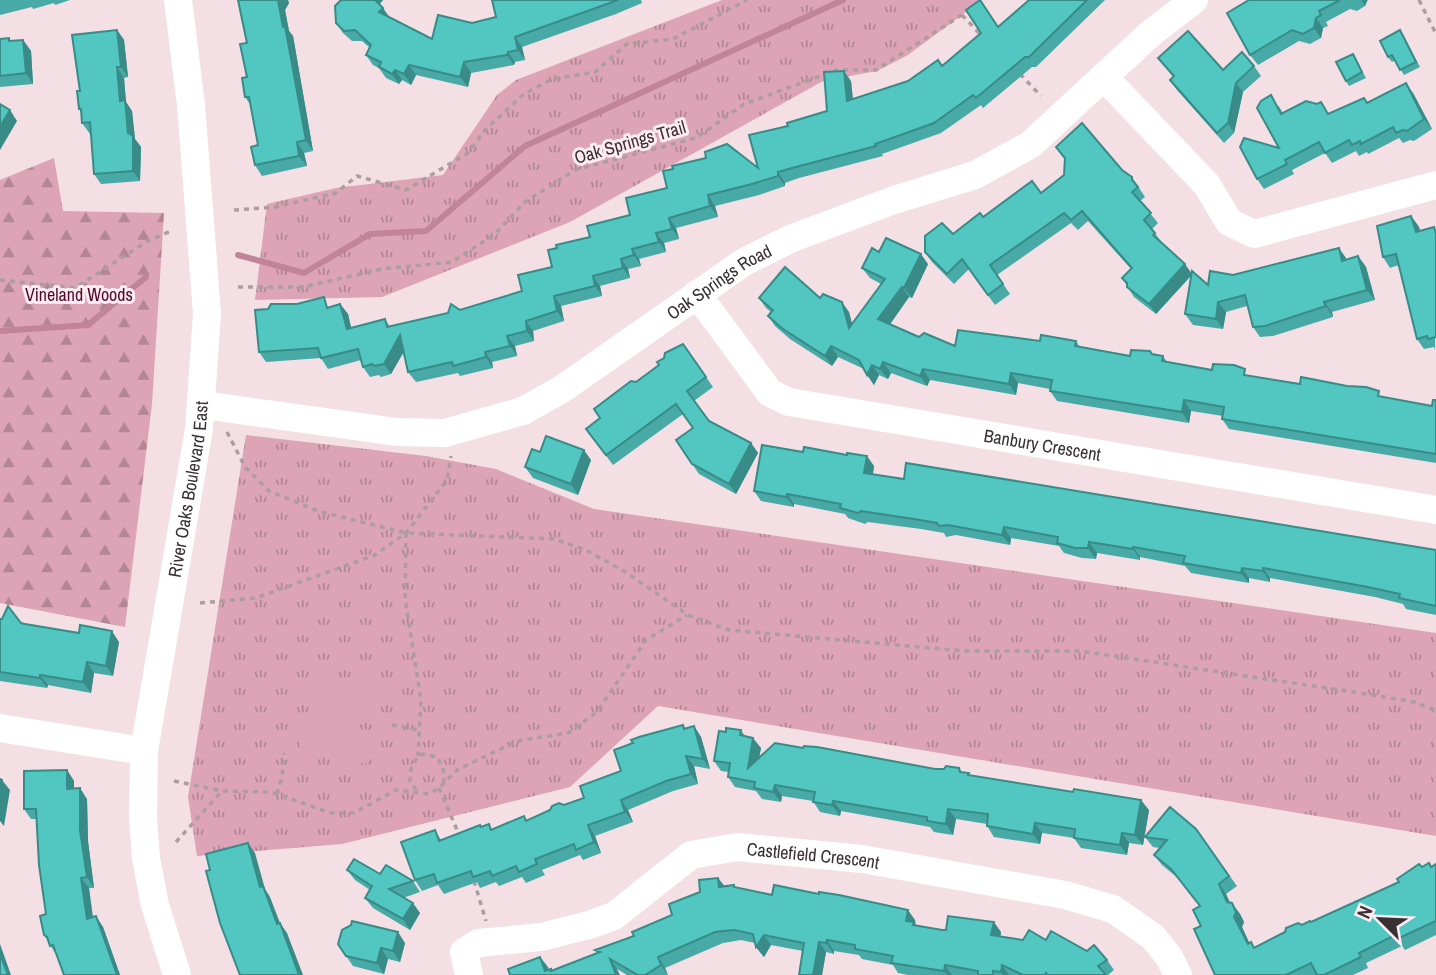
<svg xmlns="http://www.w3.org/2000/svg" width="1436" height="975" font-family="'Archivo Narrow',sans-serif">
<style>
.grass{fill:url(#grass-tufts)}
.forest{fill:url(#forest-firs)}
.pitch{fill:#dca4b6}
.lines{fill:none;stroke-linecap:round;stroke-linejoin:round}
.stream{stroke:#c18498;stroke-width:6}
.path{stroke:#ad9da1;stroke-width:3.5;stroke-dasharray:5 5;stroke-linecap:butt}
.minor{stroke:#fff;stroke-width:28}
.wall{fill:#47aaa6}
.shaded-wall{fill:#398b87}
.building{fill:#52c6c1;stroke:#398b87;stroke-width:2}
.labels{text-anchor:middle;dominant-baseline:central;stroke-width:6;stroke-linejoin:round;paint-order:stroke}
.street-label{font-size:18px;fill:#383033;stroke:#fdedf2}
.park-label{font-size:18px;fill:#52092b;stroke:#fdedf2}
</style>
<defs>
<pattern id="grass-tufts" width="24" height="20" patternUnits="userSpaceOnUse" patternTransform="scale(1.75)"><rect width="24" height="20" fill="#dca4b6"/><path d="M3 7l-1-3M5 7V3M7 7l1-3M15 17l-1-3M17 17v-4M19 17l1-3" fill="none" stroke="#b38695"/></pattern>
<pattern id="forest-firs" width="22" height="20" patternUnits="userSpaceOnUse" patternTransform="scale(1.75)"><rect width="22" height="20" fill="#dca4b6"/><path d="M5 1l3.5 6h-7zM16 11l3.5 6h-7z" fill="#b38695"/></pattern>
</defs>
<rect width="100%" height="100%" fill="#f3dfe4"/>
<g class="grass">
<path d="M722 0H982L908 55 877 71 823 81 570 222 382 297 255 300 267 204 336 188 443 175 497 95 516 80Z"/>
<path d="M246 435 426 456 496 469 594 509 1436 633V836L658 706 570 787 342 844 197 856 188 797Z"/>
</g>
<path class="forest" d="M54 158 63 211 164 213 152 404 125 627 0 603V180Z"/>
<g class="pitch">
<path d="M318 674 385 692 377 723 310 705Z"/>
<path d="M307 715 374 732 366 764 299 746Z"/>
</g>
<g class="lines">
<g class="stream">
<path d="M238 255 304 273 370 234 426 231 525 146 843 0"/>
<path d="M0 331 88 325 146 277"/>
</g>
<g class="path">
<path d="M1419 0 1436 34"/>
<path d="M962 15 982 36"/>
<path d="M1020 74 1041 96"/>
<path d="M234 210 275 207 336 193 357 176 406 190 468 153 485 130 524 94 552 79 595 72 627 44 673 39 747 0"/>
<path d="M0 280 75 288 146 242 171 231"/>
<path d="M238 287H303L382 269 452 262 495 234 525 202 575 170 696 138 744 104 837 70H876L968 11"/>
<path d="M227 432 245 467 269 491 318 511 406 533 554 539 586 550 627 573 688 615 729 630 965 651H1080L1366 694 1414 702 1436 711"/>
<path d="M406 533 405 598 421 700 418 756"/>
<path d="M200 603 256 598 375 555 406 533 447 480 451 456"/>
<path d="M392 725 419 730"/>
<path d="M174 781 222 791 271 792 331 813H354L396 790 429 794 439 788 457 770 517 741 568 733 597 712 646 640 687 615"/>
<path d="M439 788 460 837"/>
<path d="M416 790 410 781 411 769 418 756 424 754 437 757 443 768 444 782"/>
<path d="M277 794 282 777 284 753"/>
<path d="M176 842 222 791"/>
<path d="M474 881 486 921"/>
</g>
<g class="minor">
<path d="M1104 77 1207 185 1229 222 1254 234 1436 185"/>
<path id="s1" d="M697 294 770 393 789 402 1436 510"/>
<path id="s2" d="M203 405 397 432 445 433 523 411 562 389 744 262 790 239 894 200 975 175 1030 145 1150 34 1194 0"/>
<path d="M0 728 144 751"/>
<path id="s3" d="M177 975 155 905 146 858 143 818 144 751 199 429 207 314 191 105 178 0"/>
<path id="s4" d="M469 975 464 952 478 943 541 937 589 925 614 916 691 855 737 847 862 859 1065 895 1113 909 1153 937 1169 957 1178 975"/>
</g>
</g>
<g class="wall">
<path d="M0 0H70L55 5 54 3 33 9 32 7 0 15Z"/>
<path d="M238 0H288L289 3 285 10 289 31 293 36 313 151 304 153 307 166 262 176 255 165 258 145 250 104 245 97 247 43Z"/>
<path d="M341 0H383L379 4 389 17 432 39 472 23 496 17 492 0H643H641L642 3 616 14 522 47 525 60 515 62 514 65 471 73 468 87 416 75 411 85 402 80 399 84 386 78 379 68 373 65 366 55 370 48 362 41H352L343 33 336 23Z"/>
<path d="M1029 0H1105L1036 67H1032L983 108 981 105 941 133 882 154 883 156 799 178 785 183V186L759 195 715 206 718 217 676 228 679 239 664 243 666 252 639 259 641 266 628 269 630 278 600 286 602 296 561 306 564 321 533 331 534 341 515 346 517 356 492 362 493 368 460 376 458 373 416 382 408 372 404 352 391 374 381 377 379 375 370 377 363 367 361 360 328 369 321 358 266 362 259 352 268 309 331 307 340 304 348 314 351 328 385 319 390 327 460 310 522 291 590 237 630 215 758 168 788 126 827 111 851 81 853 99 908 81 942 66 998 27Z"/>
<path d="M1249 0H1368L1365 6 1357 11 1350 9 1326 22 1328 26 1323 28 1321 38 1310 44 1299 41 1258 65 1250 55Z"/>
<path d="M117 30 124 40 128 77 124 78 126 102 132 111 135 139 141 147 140 181 101 184 94 174 91 133 90 134 82 123V114L79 109 80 91Z"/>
<path d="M1404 36 1420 67 1404 75 1395 60 1392 62 1388 57Z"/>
<path d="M0 39 11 41 23 40 31 51 33 84 0 87Z"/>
<path d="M1353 54 1366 78 1349 86 1346 81Z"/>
<path d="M1158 58 1223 70 1254 66 1261 76 1243 92 1234 133 1224 143 1177 90 1170 80 1173 77Z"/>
<path d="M1413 93 1432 129 1414 141 1410 140 1403 143 1399 138 1368 154 1367 152 1359 156 1356 151 1332 163 1325 153 1292 170 1294 174 1264 189 1257 179 1279 148 1278 105 1283 113H1329Z"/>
<path d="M1056 147 1122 170 1132 177 1145 197 1140 201 1158 223 1152 229 1162 243 1192 274 1208 285 1233 275 1346 258V260L1358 256 1366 267 1375 300 1332 312 1333 317 1273 336 1260 337 1253 327 1247 306 1226 312 1223 329 1193 325 1185 314 1192 275 1156 314 1134 297 1122 278 1131 269 1088 221 1078 230 1071 223 997 275 1010 294 995 305 969 269 954 284 932 262 925 252 953 234 983 217 1041 193 1064 175 1065 160Z"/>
<path d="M1411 216 1419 227 1420 231 1436 230 1435 350 1434 347 1424 349 1417 339 1399 265 1390 268 1383 257Z"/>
<path d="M879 252 928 264 912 298 909 297 890 324 919 337 955 346 1040 341H1076L1080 347 1130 356 1152 354 1163 356 1167 362 1432 406 1436 400V463L1229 429 1222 419 1223 416 1191 411 1189 423 1057 401 1050 391V389L1018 383 1016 395 930 380 927 386 891 373 888 379 879 375 874 385 864 369 838 357 832 366 790 339 775 326 768 316 771 312 766 308 759 298H820L849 312 852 324 881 284 870 278 862 268Z"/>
<path d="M683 344 713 387 694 401 709 421 751 443 758 453 736 494 699 474 676 440 693 428 683 414 613 465 586 429 600 418 636 382 659 365Z"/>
<path d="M540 452 591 460 578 495 533 478 525 467Z"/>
<path d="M874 466 873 475 904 479 1436 550V615L1406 609 1403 604 1375 597 1270 578V582L1249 578V583L1191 573 1185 566 1140 557V560L1097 553 1096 559 1082 558 1064 553 1059 546 1011 538 1010 545 956 535 946 537 944 533 921 529 868 522 865 524 848 518 845 514 794 504V507L761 501 754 491Z"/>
<path d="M0 619 119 642 113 676 94 673 91 693 48 685 47 688 0 681Z"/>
<path d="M683 725 686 729 694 726 701 737 710 769 694 766 698 784 673 791 628 810 633 822 595 836 601 853 583 860 580 855 542 870 545 875 526 883 522 877 499 886 496 882 480 888 477 882 444 894 438 885 422 891 415 880 435 830 441 840 482 827 493 830 527 820 584 798Z"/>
<path d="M741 730 745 736 761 748 759 758 935 769 959 768 962 772 970 775 1149 810 1143 845 1129 843 1127 855 1081 848 1074 838 1042 833 1040 844 994 837 987 826V824L956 819 953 835 934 832 930 827 841 811 840 816 820 812 813 801 782 796 781 802 762 799 756 791 735 787 728 777V772L721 771 714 761 726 732Z"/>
<path d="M67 770 74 781V788L87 799 88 841 94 888H89L93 917 103 927 120 975H64L57 956 44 935 46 914 36 819H31L24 809Z"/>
<path d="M1196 829 1237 886 1226 894 1230 903 1240 914 1244 922 1242 927 1249 943 1251 942 1255 948 1302 925 1312 922 1399 882 1422 867H1431L1436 864V935L1405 950 1402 946 1366 963 1368 968 1353 975H1215L1201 926 1200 906 1179 879 1162 865 1154 855 1160 848 1153 847 1145 837Z"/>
<path d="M347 870 380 874 413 881 420 892 403 898 420 913 410 930 373 908 365 898 370 890 355 880Z"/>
<path d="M718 878 724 886 915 920 916 925 942 930 1001 932 1000 937 1023 940H1046L1087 951 1107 960 1114 970 1108 975H908L898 973 893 965 862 959 859 955 834 951V954L826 952 822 975H799L803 951 771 945 764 957 756 947 755 943 741 940 723 943 665 968 668 975H627L617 969 510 975 548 967V970H552L598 953 595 950 634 936 672 915Z"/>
<path d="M405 943 400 962 388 959 384 974 353 966 338 944Z"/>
</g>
<g class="shaded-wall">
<path d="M278 0H288L289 3 285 10 289 31 293 36 313 151 306 140Z"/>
<path d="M373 0H383L378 6Z"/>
<path d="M1361 0H1367L1365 6Z"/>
<path d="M383 8 390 18 379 12Z"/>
<path d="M1316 18 1323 28 1321 38 1314 28Z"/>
<path d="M117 30 124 40 128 77 121 67Z"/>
<path d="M515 37 522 47 525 60 518 50Z"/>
<path d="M23 40 31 51 33 84 26 73Z"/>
<path d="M508 52 515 62 514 65 507 55Z"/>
<path d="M464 62 471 73 468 87 460 77Z"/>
<path d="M409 65 416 75 411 85 404 74Z"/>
<path d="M117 67 124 78 126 102 132 111 135 139 141 147 140 181 133 171 128 133 120 101Z"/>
<path d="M395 70 402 80 399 84 392 74Z"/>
<path d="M844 71 851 81 854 112 847 101Z"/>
<path d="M1236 83 1243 92 1234 133 1228 123Z"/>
<path d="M1406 83 1413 93 1432 129 1424 119Z"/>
<path d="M10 110 17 121 0 150V127Z"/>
<path d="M297 142 304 153 307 166 299 156Z"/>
<path d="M778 172 785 183V186L778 176Z"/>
<path d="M708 195 715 206 718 217 710 206Z"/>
<path d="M1411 216 1419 227 1423 243 1416 232Z"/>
<path d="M669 218 676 228 679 239 672 229Z"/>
<path d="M656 233 664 243 666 252 659 242Z"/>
<path d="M1339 248 1346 258 1349 271 1342 261Z"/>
<path d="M632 249 639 259 641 266 634 255Z"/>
<path d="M921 254 928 264 912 298 904 288Z"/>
<path d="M1358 256 1366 267 1375 300 1367 290Z"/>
<path d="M621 259 628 269 630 278 623 268Z"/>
<path d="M1185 264 1192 274 1156 314 1149 304Z"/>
<path d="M593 276 600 286 602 296 595 286Z"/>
<path d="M902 287 909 297 886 330 878 319Z"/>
<path d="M554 296 561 306 564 321 557 311Z"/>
<path d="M842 302 849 312 856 339 849 328Z"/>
<path d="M1218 302 1226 312 1223 329 1216 319Z"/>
<path d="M1324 302 1332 312 1333 317 1326 306Z"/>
<path d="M340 304 348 314 354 340 347 329Z"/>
<path d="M526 321 533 331 534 341 527 331Z"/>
<path d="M400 335 407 345 391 374 384 364Z"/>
<path d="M507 336 515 346 517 356 510 346Z"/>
<path d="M831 346 838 357 832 366 825 356Z"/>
<path d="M485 352 492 362 493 368 486 357Z"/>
<path d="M883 362 891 373 888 379 880 369Z"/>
<path d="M872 365 879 375 874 385 867 375Z"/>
<path d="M923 369 930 380 927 386 920 376Z"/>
<path d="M1011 373 1018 383 1016 395 1009 384Z"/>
<path d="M1184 400 1191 411 1189 423 1182 412Z"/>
<path d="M751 443 758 453 736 494 729 484Z"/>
<path d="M584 450 591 460 578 495 571 484Z"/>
<path d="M867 456 874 466 871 484 864 473Z"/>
<path d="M787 494 794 504V507L786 497Z"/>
<path d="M1004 527 1011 538 1010 545 1002 535Z"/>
<path d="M1089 542 1097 553 1096 559 1088 548Z"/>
<path d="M1133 547 1140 557V560L1133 549Z"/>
<path d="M1242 568 1249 578V583L1241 573Z"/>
<path d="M1263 568 1270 578V582L1263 571Z"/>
<path d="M112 631 119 642 113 676 106 666Z"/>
<path d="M87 662 94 673 91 693 83 682Z"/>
<path d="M40 675 48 685 47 688 40 678Z"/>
<path d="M694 726 701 737 710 769 703 759Z"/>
<path d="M753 738 761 748 755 779 748 768Z"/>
<path d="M686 756 694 766 698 784 691 774Z"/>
<path d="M67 770 74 781V799L67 789Z"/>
<path d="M2 780 10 790 4 826 0 821V794Z"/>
<path d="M775 785 782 796 781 802 773 792Z"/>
<path d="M80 788 87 799 88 841 94 888 87 877 80 830Z"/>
<path d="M621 800 628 810 633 822 625 812Z"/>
<path d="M1141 800 1149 810 1143 845 1135 835Z"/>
<path d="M833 801 841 811 840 816 832 805Z"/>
<path d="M948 809 956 819 953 835 946 824Z"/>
<path d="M1035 823 1042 833 1040 844 1033 834Z"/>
<path d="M588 825 595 836 601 853 594 842Z"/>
<path d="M1122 833 1129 843 1127 855 1120 845Z"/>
<path d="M248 843 255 853 265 889 270 897 280 923 287 933 303 975H299L260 887Z"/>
<path d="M81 878 89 888 94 929 87 919Z"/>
<path d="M718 878 726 888 719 887Z"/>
<path d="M1219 884 1226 894 1234 912 1227 902Z"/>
<path d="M413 903 420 913 410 930 403 919Z"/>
<path d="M1232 903 1240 914 1244 922 1242 927 1255 955 1248 944 1234 917Z"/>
<path d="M908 910 915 920V924L921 933 906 921Z"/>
<path d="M96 916 103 927 120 975H117Z"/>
<path d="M994 922 1001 932 999 946 991 935Z"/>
<path d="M398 932 405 943 400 962 393 951Z"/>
<path d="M764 935 771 945 764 957 756 947Z"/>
<path d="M827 940 834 951V954L826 943Z"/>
<path d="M819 942 826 952 822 975H813Z"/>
<path d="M0 944 11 975H8L0 954Z"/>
<path d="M381 948 388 959 384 974 377 963Z"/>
<path d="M540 957 548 967 550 975 545 971Z"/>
<path d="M658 957 665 968 668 975 661 965Z"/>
<path d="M610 959 617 969 620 975H616Z"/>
<path d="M945 965 952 975H947L944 971Z"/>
<path d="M1002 965 1009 975H1003L1001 972Z"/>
</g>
<g class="building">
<path d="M238 0H278L283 27 285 26 306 140 297 142 299 156 255 165 251 147 258 145 249 97H245L242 78 247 77 240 44 247 43Z"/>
<path d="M341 0H375L383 8 379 12 432 39 438 15 472 23 496 17 492 0H618L515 37 518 50 508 52 507 55 464 62 460 77 409 65 404 74 395 70 392 74 379 67 381 62 366 55 371 45 355 30 344 31 336 23 335 6Z"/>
<path d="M980 0 998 27 1029 0H1087L1029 57H1025L976 98 973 95 934 123 875 144 876 146 792 168 778 172V176L752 184 708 195 710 206 669 218 672 229 656 233 659 242 632 249 634 255 621 259 623 268 593 276 595 286 554 296 557 311 526 321 527 331 507 336 510 346 485 352 486 357 453 366 452 362 408 372 400 335 384 364 374 366 372 364 363 367 358 349 321 358 318 348 259 352 255 310 268 309 271 304H297L324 297 327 308 340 304 347 329 385 319 387 327 448 313 451 304 460 310 522 291 518 275 552 267 548 250 557 248 556 245 590 237 587 226 630 215 626 198 667 188 663 171 673 169 672 166 706 158 705 152 727 144 758 168 749 135 788 126 787 123 827 111 824 72 844 71 847 101 908 81 938 60 942 66 981 33 966 10Z"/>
<path d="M1249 0H1340L1319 11 1321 15 1316 18 1314 28 1303 34 1292 30 1250 55 1227 13Z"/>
<path d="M117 30 121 67H117L120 101 125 100 128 133 133 136V171L94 174 90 122 82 123 81 109H79L77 91H80L72 35Z"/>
<path d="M1400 30 1416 62 1400 70 1392 55 1388 57 1380 41Z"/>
<path d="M1188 31 1223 70 1242 52 1254 66 1236 83 1228 123 1217 133 1170 80 1174 76 1158 58Z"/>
<path d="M9 38V41L23 40 26 73 0 76V39Z"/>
<path d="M1353 54 1362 72 1346 81 1336 62Z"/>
<path d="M1406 83 1424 119 1407 131 1403 130 1396 133 1393 127 1361 144 1360 141 1352 145 1349 140 1325 153 1319 142 1285 160 1287 164 1257 179 1240 147 1244 138 1279 148 1257 108 1261 101 1271 95 1281 114 1306 101 1317 104 1321 102 1328 114 1364 98 1367 103Z"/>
<path d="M0 104 10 110 0 127Z"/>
<path d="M1082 123 1122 170 1132 177V180L1138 187 1132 192 1151 213 1144 220 1155 233 1153 235 1185 264 1149 304 1127 287V283L1122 278 1132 268 1082 211 1071 220 1064 213 990 265 1003 284 988 295 962 259 947 274 925 252V236L942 223 953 234 980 213 983 217 1032 181 1041 193 1064 175 1065 158 1056 147Z"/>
<path d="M1411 216 1416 232 1434 227 1436 234V337L1428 339 1427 336 1417 339 1396 254 1383 257 1377 226Z"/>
<path d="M886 238 921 254 904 288 902 287 878 319 919 337 924 333 955 346 958 330 1040 341 1041 335 1076 341 1075 346 1130 356 1131 350 1150 351 1152 354 1163 356 1162 361 1212 370 1213 364 1234 365 1245 369 1244 375 1300 384 1301 377 1347 386 1366 387 1379 391 1378 396 1432 406 1433 400H1436V454L1222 419 1224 407 1184 400 1182 412 1050 391 1052 380 1011 373 1009 384 923 369 920 376 883 362 880 369 872 365 867 375 859 360 831 346 825 356 783 329 768 316 773 310 759 298 785 267 820 298 823 294 842 302 849 328 885 279 862 268 872 248 879 252Z"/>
<path d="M1339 248 1342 261 1358 256 1367 290 1324 302 1326 306 1265 326 1253 327 1245 295 1218 302 1216 319 1185 314 1192 271 1208 285 1210 271 1233 275Z"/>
<path d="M683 344 706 377 687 391 709 421 751 443 729 484 692 464 676 440 693 428 676 404 606 455 586 429 600 418 594 409 631 381 636 382 659 365 657 362 664 358 665 353Z"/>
<path d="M546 436 584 450 571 484 525 467 532 449 540 452Z"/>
<path d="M762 445 803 452 804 447 847 455V453L867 456 864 473 904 479 906 463 1436 550V606L1399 598 1400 594 1368 587 1263 568V571L1242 568 1241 573 1183 563 1185 556 1133 547V549L1089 542 1088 548H1075L1057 543 1058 537 1004 527 1002 535 948 525 939 526 937 523 914 519 861 511 858 513 840 508 841 504 787 494 786 497 754 491Z"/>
<path d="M8 606 21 623 25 624 79 633 80 625 112 631 106 666 87 662 83 682 40 675V678L0 672V619H2Z"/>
<path d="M683 725 684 729 694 726 703 759 686 756 691 774 666 781 621 800 625 812 588 825 594 842 576 850 574 844 535 859 537 864 519 872 516 866 492 876 490 871 473 877 471 871 437 883 434 874 415 880 401 842 435 830 439 841 480 825 481 827 489 824 491 830 524 816 526 821 550 810 552 806 559 803 564 805 584 798 580 786 621 771 614 750 633 743 631 740 639 737Z"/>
<path d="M726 728 741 730 740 735 753 738 748 768 775 743 803 748 804 746 817 747 935 769H944L946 766 959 768 960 772 969 773 968 775 1073 792 1074 789 1141 800 1135 835 1122 833 1120 845 1074 838 1075 829 1035 823 1033 834 987 826 988 814 948 809 946 824 927 821V817L833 801 832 805 813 802 815 792 775 785 773 792 754 788 755 782 728 777 730 763 714 761 719 731 726 732Z"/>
<path d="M67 770V789L80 788V830L87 877 81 878 87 919 96 916 117 975H64L53 945 50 946 47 937 44 935 40 916 46 914 39 865 36 809H24V771Z"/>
<path d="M0 779 2 780 0 794Z"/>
<path d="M1170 807 1196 829 1229 876 1219 884 1227 902 1232 903 1236 912 1234 917 1248 944 1251 942 1254 948 1285 932 1286 928 1298 923 1302 925 1310 921 1311 922 1399 882 1397 879 1419 864 1422 867 1429 863 1431 867 1436 864V921L1397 939 1395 935 1359 953 1361 957 1324 975H1317L1311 963 1286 975H1215L1194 929 1201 926 1193 910 1200 906 1171 869 1154 855 1167 840 1145 837Z"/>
<path d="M248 843 260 887 263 886 277 924 280 923 299 975H240L220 923 206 871 210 870 206 854Z"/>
<path d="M354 859 380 874 386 865 413 881 389 889 413 903 403 919 365 898 372 886 347 870Z"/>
<path d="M718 878 719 887 734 885V887L772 895 774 885 819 894V892L839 895 908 910 906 921 914 922 913 925 942 930H946L948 916 994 922 991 935 1023 940 1029 930 1046 940 1051 931 1087 951 1094 945 1107 960 1098 966 1106 975H1048L1046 973 1045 975H1023L1002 965 1001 972 993 971V975H978V971L945 965 944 971 891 963 893 956 855 949V945L827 940 826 943 819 942 813 975H799L804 943 764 935 756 947 753 934 734 930 715 932 658 957 661 965 645 975H638L610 959 616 975H510L508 969 540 957 545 971 551 969V971L600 952 595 950 634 936 632 932 672 915 669 904 700 892 699 880Z"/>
<path d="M352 921 398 932 393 951 381 948 377 963 346 956 338 944 342 930 351 925Z"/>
<path d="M0 954 8 975H0Z"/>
</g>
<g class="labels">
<g class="street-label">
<text transform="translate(630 142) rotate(-16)">Oak Springs Trail</text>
<text stroke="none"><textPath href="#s2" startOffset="560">Oak Springs Road</textPath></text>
<text stroke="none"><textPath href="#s1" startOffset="401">Banbury Crescent</textPath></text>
<text stroke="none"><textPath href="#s3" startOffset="494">River Oaks Boulevard East</textPath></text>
<text stroke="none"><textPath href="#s4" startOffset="401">Castlefield Crescent</textPath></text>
</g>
<g class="park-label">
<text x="79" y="294">Vineland Woods</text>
</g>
</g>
<g transform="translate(1380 919) rotate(294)" stroke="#fdedf2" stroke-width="5" paint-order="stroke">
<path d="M0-5L12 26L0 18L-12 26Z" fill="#383033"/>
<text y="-10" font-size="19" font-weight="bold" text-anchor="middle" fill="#383033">N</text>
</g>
</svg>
